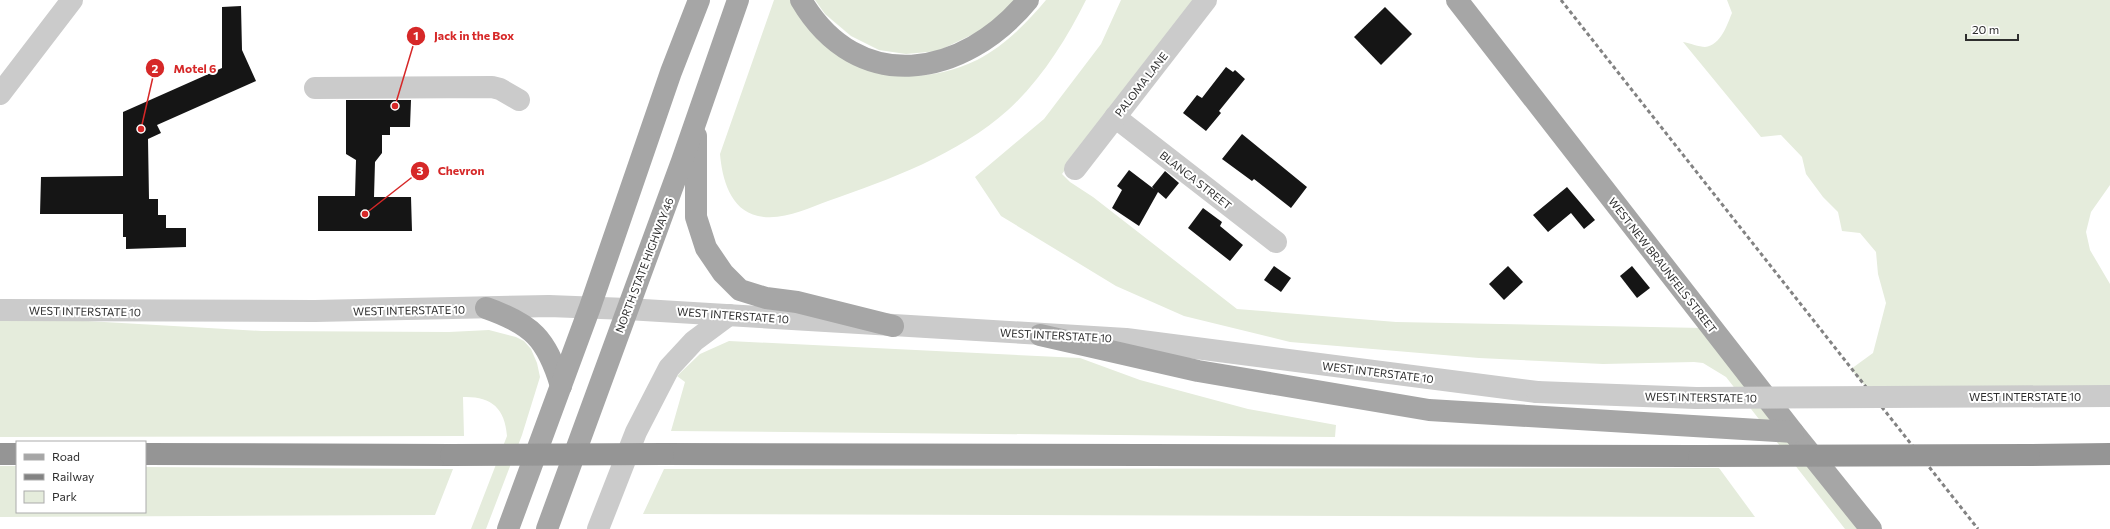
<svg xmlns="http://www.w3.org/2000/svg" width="2110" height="529" font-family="Commissioner,sans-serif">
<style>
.green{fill:#e5ecdc}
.building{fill:#151515}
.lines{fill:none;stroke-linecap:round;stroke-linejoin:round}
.minor{stroke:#cbcbcb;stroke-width:22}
.major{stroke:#a6a6a6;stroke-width:22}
.highway{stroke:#959595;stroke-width:22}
.rail{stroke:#838383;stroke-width:3;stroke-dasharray:4 3;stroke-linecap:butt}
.minor-bridge{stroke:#cbcbcb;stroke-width:22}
.highway-bridge{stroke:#959595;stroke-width:22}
.labels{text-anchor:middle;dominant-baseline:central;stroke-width:4;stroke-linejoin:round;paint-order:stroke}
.street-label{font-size:11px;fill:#2e2e2e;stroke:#fff}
.leader{fill:none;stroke:#d62828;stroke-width:1.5}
.callout-dot{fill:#d62828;stroke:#fff;stroke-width:1.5}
.mark-label{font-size:12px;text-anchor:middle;font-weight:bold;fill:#fff}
.callout-label{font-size:12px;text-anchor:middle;font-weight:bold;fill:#d62828;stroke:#fff;stroke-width:4;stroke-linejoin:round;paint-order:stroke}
</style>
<rect width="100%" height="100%" fill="#fff"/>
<g class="green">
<path d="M774 0H791C828 72 905 95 977 60 1004 46 1027 23 1046 0H1086C1066 40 1041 80 1008 110 959 154 889 180 828 201 807 209 782 221 758 216 730 210 722 178 720 154Z"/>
<path d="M815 0H1016L984 29 938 51 906 54 879 50 851 36 825 14Z"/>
<path d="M1121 0H1194L1062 174 1070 182 1093 197 1237 309 1396 322 1703 328 1859 529H1845L1726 377 1703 363 1694 362 1603 364 1479 358 1290 342 1184 316 1116 286 1001 216 975 177 1044 119 1101 44Z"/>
<path d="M1727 0H2110V185L2091 212 2086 232 2090 250 2110 284V396L1872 394 1851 369 1873 353 1886 303 1878 274 1876 252 1860 233 1842 231 1838 212 1823 197 1806 174 1802 157 1781 135 1761 137 1683 42C1690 43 1699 47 1705 47 1721 45 1727 25 1732 13Z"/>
<path d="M0 316 262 331 449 332 489 330 516 337 524 341 531 349 537 363 540 377 522 435 486 529H471L507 436C505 407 490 396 463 397L464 436 0 437Z"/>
<path d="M729 341 1080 358 1140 380 1248 409 1336 425 1335 437 671 431 685 382 677 376 700 354Z"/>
<path d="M0 466H17V512H145V467L453 469 435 515 0 517Z"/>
<path d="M1719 468 1755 517 643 514 664 469Z"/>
</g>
<g class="building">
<path d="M241 6 242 50 256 81 157 125 161 133 148 139 149 199H158V215H166V228H186V247L126 249V237H123V214H40L41 177 123 176V112L222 68V7Z"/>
<path d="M1385 7 1412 34 1381 65 1354 37Z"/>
<path d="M1226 67 1233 72 1235 70 1245 79 1219 111 1221 113 1206 131 1183 113 1197 95 1202 98Z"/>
<path d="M346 100H411L410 127H390V135H382V153L375 162 374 197H411L412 231H318V196H355L356 160 346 154Z"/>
<path d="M1242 134 1307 187 1291 208 1254 179 1252 181 1222 159Z"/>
<path d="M1129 170 1154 189 1152 187 1165 171 1179 183 1166 199 1158 192 1139 226 1112 208 1122 190 1117 186Z"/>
<path d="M1567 187 1595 220 1584 229 1571 213 1548 232 1533 215Z"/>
<path d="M1203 208 1222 222 1220 226 1243 245 1230 261 1188 228Z"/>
<path d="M1274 266 1291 278 1281 292 1264 280Z"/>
<path d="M1508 266 1523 282 1504 300 1489 284Z"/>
<path d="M1632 266 1650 288 1637 298 1620 276Z"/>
</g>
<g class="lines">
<g class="minor">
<path d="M315 88 492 87 500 89 519 100"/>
<path d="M0 94 72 0"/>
<path d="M1115 117 1276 242"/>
<path d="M1075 169 1206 0"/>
<path d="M0 310 315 311 549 306 627 309 1126 339 1537 392"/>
<path d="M598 529 636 432 669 368 694 341 729 315"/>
</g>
<g class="major">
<path d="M801 0C858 97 964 78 1028 0"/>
<path d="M1457 0 1793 432 1871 529"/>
<path d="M696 136V217L706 248 723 273 740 290 766 298 797 302 893 326"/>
<path d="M486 308C532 324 547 339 561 386"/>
<path d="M1040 335 1198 371 1429 410 1793 432"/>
<path d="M508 529 590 307 671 72 699 0"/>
<path d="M547 529 682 161 738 0"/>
</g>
<g class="highway">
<path d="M0 454H17"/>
<path d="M145 454 451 455"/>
<path d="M663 454 1699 456"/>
<path d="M2029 455 2110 454"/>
</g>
<path class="rail" d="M1561 0 1978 529"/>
<path class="minor-bridge" d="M1537 392 1696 398 2110 396"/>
<g class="highway-bridge">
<path d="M451 455 663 454"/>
<path d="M1699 456 2029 455"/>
</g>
</g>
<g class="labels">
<g class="street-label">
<text transform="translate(1141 84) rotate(-52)">PALOMA LANE</text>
<text transform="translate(1196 180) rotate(38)">BLANCA STREET</text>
<text transform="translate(644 265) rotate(-69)">NORTH STATE HIGHWAY 46</text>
<text transform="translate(1663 265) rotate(52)">WEST NEW BRAUNFELS STREET</text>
<text transform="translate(409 310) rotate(-1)">WEST INTERSTATE 10</text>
<text transform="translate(85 311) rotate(1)">WEST INTERSTATE 10</text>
<text transform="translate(733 315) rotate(4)">WEST INTERSTATE 10</text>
<text transform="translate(1056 335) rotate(3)">WEST INTERSTATE 10</text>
<text transform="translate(1378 372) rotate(7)">WEST INTERSTATE 10</text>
<text x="2025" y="396">WEST INTERSTATE 10</text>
<text transform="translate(1701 397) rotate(1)">WEST INTERSTATE 10</text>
</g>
</g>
<path class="leader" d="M395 106L416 36M141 129L155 68M365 214L420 171"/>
<g class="callout-dot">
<circle cx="395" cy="106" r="4"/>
<circle cx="141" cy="129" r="4"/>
<circle cx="365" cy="214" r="4"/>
<circle cx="416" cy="36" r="10"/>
<circle cx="155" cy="68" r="10"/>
<circle cx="420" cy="171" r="10"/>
</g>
<g class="mark-label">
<text x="416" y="40">1</text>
<text x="155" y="73">2</text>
<text x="420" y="175">3</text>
</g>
<g class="callout-label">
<text x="474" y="40">Jack in the Box</text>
<text x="195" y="73">Motel 6</text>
<text x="461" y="175">Chevron</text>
</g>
<rect x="16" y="441" width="130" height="72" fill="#ffffff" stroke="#ababab"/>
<rect x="24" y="454" width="20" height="6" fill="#a6a6a6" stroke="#ababab"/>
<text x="52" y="461" font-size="12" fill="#2e2e2e">Road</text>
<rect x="24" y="474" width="20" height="6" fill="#838383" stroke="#ababab"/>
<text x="52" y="481" font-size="12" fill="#2e2e2e">Railway</text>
<rect x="24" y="491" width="20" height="12" fill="#e5ecdc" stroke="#ababab"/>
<text x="52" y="501" font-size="12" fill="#2e2e2e">Park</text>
<path d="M1966 34v6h52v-6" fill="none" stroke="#2e2e2e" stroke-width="2"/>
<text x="1972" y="34" font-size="12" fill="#2e2e2e" stroke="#ffffff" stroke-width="3" paint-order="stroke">20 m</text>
</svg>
